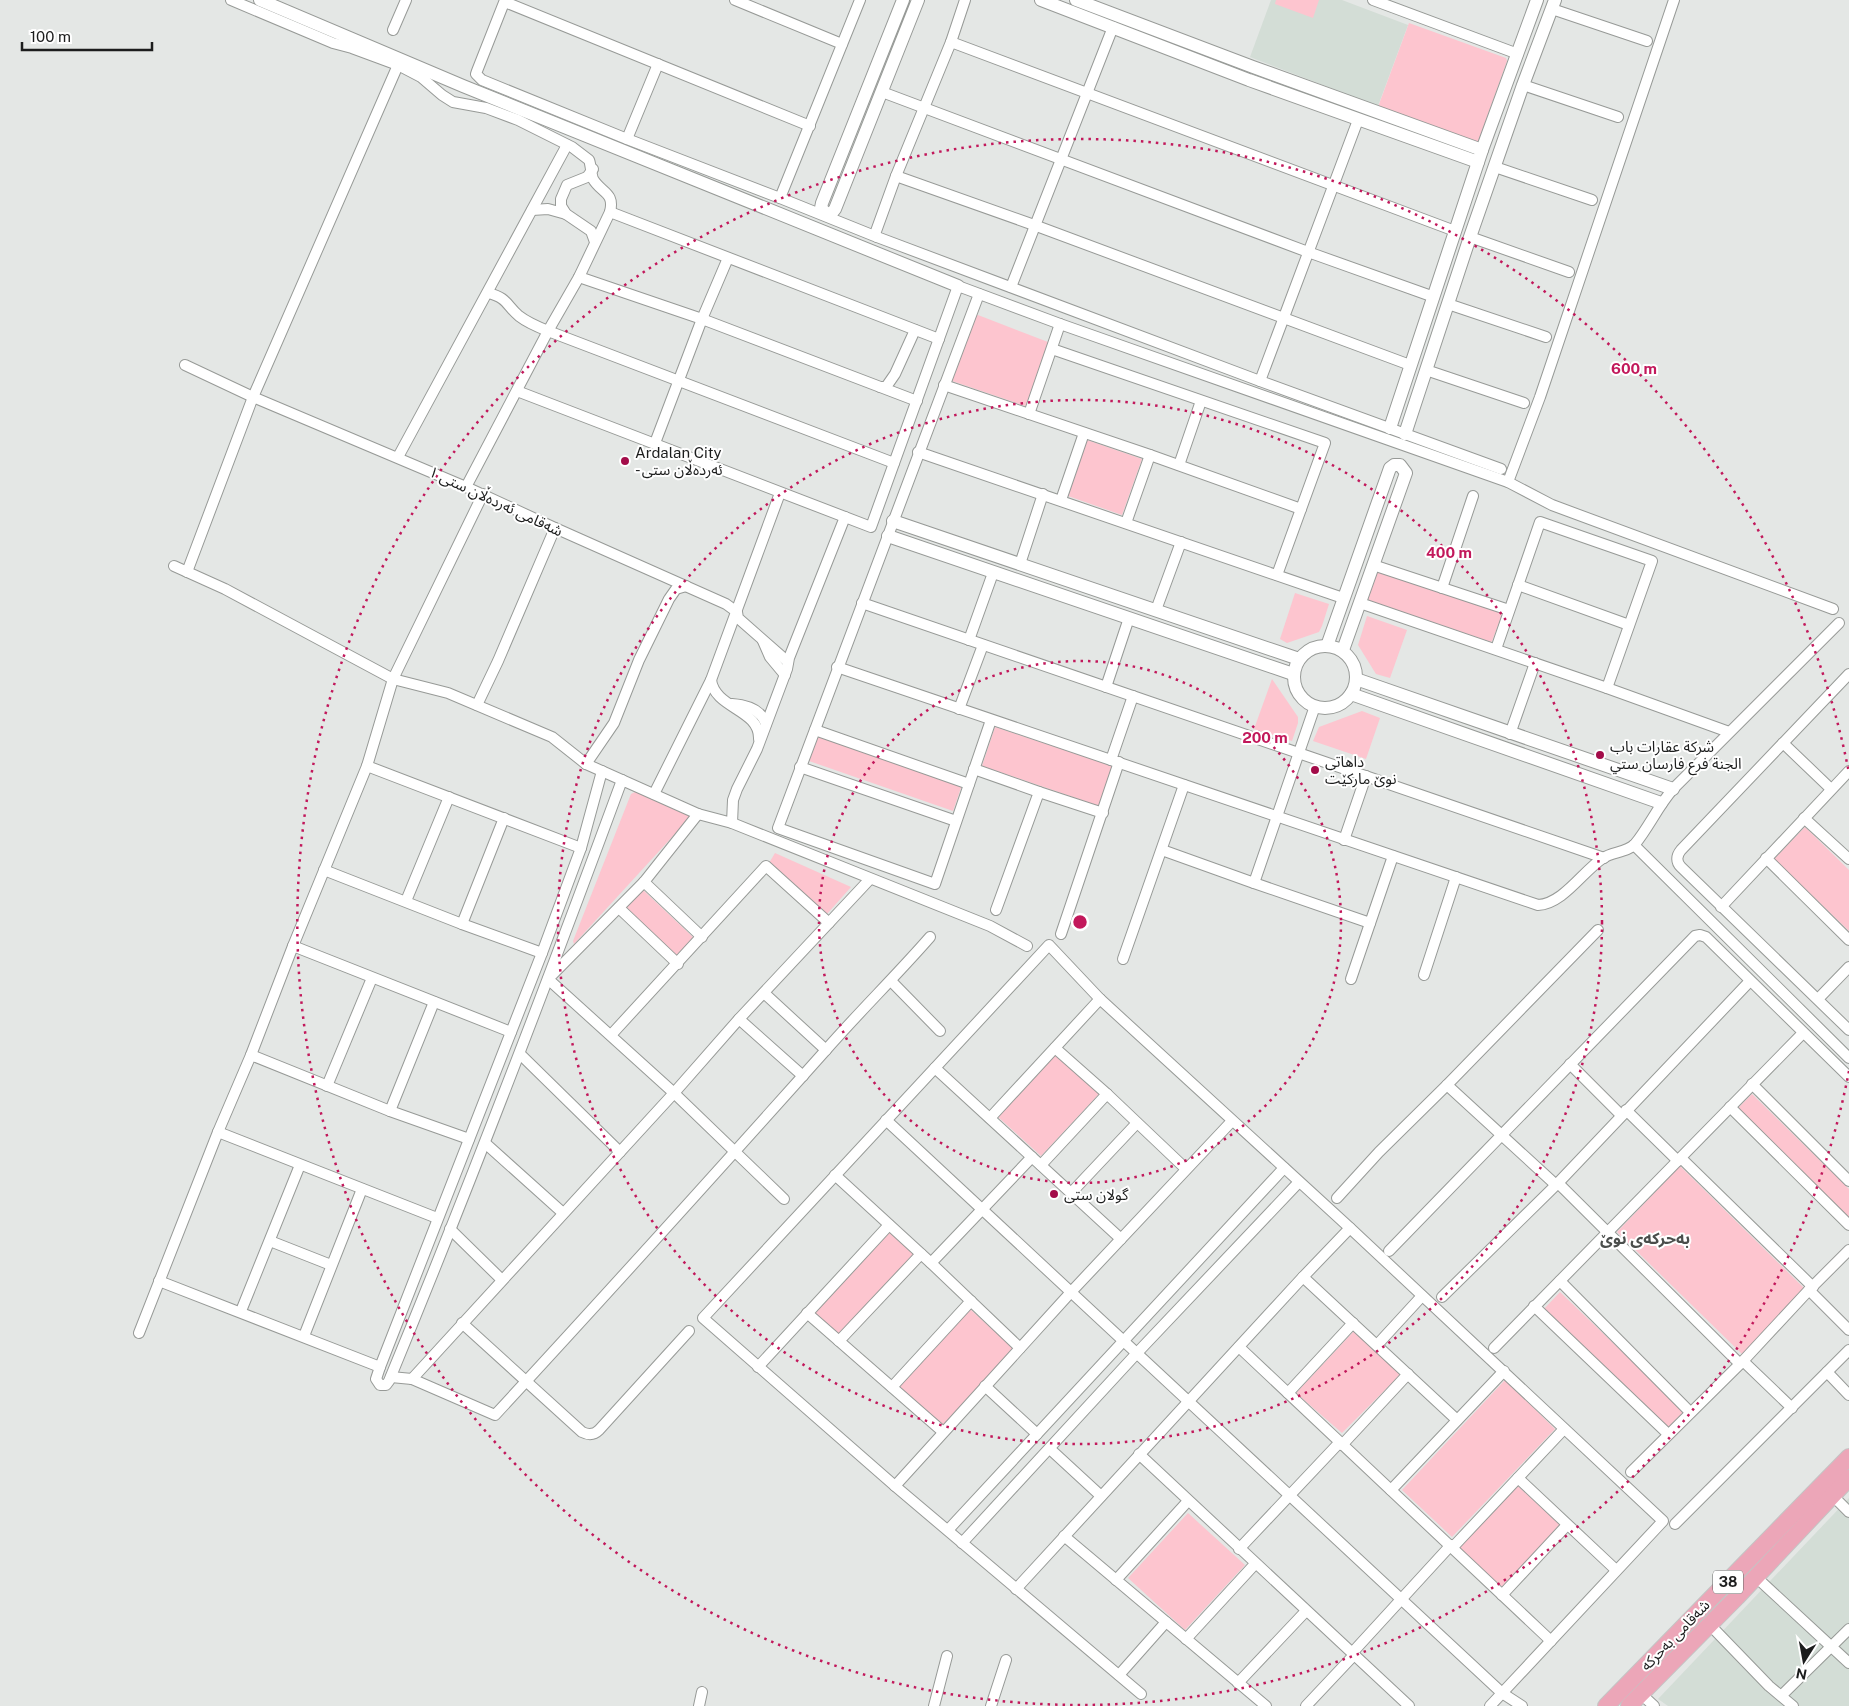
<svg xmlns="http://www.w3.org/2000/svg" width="1849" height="1706" font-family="'Public Sans','Noto Sans Arabic',sans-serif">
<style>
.built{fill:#d3ddd6}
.green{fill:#fdc5cf}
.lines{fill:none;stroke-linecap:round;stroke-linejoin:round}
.minor-casing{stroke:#979a97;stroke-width:12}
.tertiary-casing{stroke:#979a97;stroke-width:14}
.primary-casing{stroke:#c4c4c4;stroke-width:18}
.minor{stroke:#fff;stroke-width:10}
.tertiary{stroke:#fff;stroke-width:12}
.primary{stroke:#eca6b8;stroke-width:16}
.ring{fill:none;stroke:#c2185b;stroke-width:2.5;stroke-dasharray:2.5 5}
.poi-dot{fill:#a30c49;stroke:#fff;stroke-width:2}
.labels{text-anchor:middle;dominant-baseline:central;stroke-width:4;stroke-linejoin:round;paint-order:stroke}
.shield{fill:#fff;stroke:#606161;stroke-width:1}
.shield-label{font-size:14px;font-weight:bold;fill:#1c1d1d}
.poi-label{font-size:15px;fill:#1c1d1d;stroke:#fff;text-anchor:start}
.street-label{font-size:15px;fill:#1c1d1d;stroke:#fff}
.neighbourhood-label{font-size:16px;font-weight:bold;fill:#4b4e4c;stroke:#fff}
.centre{fill:#c2185b;stroke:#fff;stroke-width:2.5}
.ring-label{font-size:15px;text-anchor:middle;font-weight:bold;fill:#c2185b;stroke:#fff;stroke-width:4;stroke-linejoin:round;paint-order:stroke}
</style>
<rect width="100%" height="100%" fill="#e4e7e5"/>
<g class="built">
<path d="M1271 0H1342L1408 25 1378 106 1250 57Z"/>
<path d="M1849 1498V1706H1668L1658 1699Z"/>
</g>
<g class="green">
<path d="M1276 0H1319L1313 18 1275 4Z"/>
<path d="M1409 23 1506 58 1507 61 1478 142 1378 107Z"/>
<path d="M978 315 1048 342 1027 403 1025 406 952 381 976 316Z"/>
<path d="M1087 440 1142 459 1122 515 1068 496Z"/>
<path d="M1378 571 1501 612 1502 615 1492 641 1491 642 1370 601 1368 599Z"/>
<path d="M1295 593 1329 604 1322 626 1319 632 1287 643 1280 639Z"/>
<path d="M1367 616 1407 630 1390 678 1376 674 1358 645Z"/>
<path d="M1272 679 1298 717V723L1292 741 1254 729Z"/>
<path d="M1362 711 1380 718 1366 759 1313 741 1319 727Z"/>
<path d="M995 727 1113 766 1099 806 982 766Z"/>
<path d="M818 736 962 785 953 811 809 761Z"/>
<path d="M641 789 695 812 574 944 573 941 629 799 631 794Z"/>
<path d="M1805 827 1849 870V931L1774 859Z"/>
<path d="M775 853 851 887 827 914 769 863Z"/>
<path d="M642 889 694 938 677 956 626 907Z"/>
<path d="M1055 1053 1099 1094 1041 1156 997 1116Z"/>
<path d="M1752 1094 1849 1189V1219L1737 1109Z"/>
<path d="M1680 1166 1805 1289 1742 1354 1617 1232Z"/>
<path d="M890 1232 915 1254 839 1335 815 1313Z"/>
<path d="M1560 1292 1686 1413 1669 1430 1544 1309Z"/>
<path d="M970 1309 1014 1349 943 1426 899 1387Z"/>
<path d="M1354 1331 1401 1374 1342 1433 1296 1393Z"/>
<path d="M1505 1380 1555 1429 1452 1537 1402 1490Z"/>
<path d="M1518 1486 1561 1526 1502 1587 1459 1548Z"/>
<path d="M1188 1513 1245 1565 1185 1630 1128 1578Z"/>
</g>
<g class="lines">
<g class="minor-casing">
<g id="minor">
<path d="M231 0 333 43 352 48 398 65 421 77 442 95 453 102 486 108 518 120 572 147 589 160C591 165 591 174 593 179 601 193 615 192 610 212L579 277 548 331 466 487"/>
<path d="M505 0 477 71 476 74 482 80 627 139 780 198"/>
<path d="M735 0 842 44"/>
<path d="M860 0 780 198 877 237"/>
<path d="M965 0 951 42 896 176 875 234 877 237 1260 381 1501 469"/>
<path d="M1373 0 1518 54"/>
<path d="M505 2 810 126"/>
<path d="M1552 9 1647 41"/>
<path d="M393 30 406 0"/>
<path d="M951 42 1455 231"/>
<path d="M1523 85 1618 117"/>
<path d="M882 92 1308 252 1434 297"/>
<path d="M627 139 658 64"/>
<path d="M1495 167 1592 200"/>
<path d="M593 169 587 177 567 185 561 199V206L566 214 591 231 595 242"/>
<path d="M896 176 1034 225 1410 365"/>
<path d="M532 210 548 209 566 214"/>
<path d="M610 212 939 339"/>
<path d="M1470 237 1569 272"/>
<path d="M579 277 702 319 917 401"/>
<path d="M1011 287 1113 27"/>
<path d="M488 293C508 298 506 305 519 316 528 323 538 327 548 331L894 463"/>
<path d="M979 294 778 828 935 884 991 720"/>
<path d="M1448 304 1546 337"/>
<path d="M1052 349 1325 443 1277 575"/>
<path d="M185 365 253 397 466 487 555 528 726 604 737 612 738 618 788 662"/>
<path d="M1426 370 1524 403"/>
<path d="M1260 381 1358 120"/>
<path d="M944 385 1150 455 1301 509"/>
<path d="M880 387H886L895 374 915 330"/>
<path d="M517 391 871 527 958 286 1060 324 1508 482 1552 505 1833 609"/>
<path d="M1029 414 1060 324"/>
<path d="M655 443 702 319 728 258"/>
<path d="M918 452 1343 598"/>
<path d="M398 457 567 145"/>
<path d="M1179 465 1201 401"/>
<path d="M1508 482 1540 397 1674 0"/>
<path d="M1061 500 1084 433"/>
<path d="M1126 523 1150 455"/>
<path d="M1020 564 1043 494"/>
<path d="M1373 565 1509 610"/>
<path d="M174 566 225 589 393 679 448 693 552 737 586 764 698 814 732 823 733 800 737 789 757 749 787 669 789 658 845 517"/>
<path d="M187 572 253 397 398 65"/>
<path d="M1518 585 1629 625"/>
<path d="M1442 588 1473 496"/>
<path d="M862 603 1604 858"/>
<path d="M1360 603 1607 688 1729 732"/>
<path d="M1156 610 1181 542"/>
<path d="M969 640 993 573"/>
<path d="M763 641 770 657 785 675"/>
<path d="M1496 649 1540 522 1652 561 1607 688"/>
<path d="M837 667 1538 905C1563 904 1583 871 1603 858 1612 852 1628 852 1635 844 1649 827 1658 806 1673 789L1839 623"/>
<path d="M1849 674 1681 850C1676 856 1676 862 1681 867L1849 1030"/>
<path d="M711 680C715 709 760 709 759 739"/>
<path d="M1106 687 1129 618"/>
<path d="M732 704C746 705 761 709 766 724"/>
<path d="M477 705 498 661 555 528"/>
<path d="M959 709 983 645"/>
<path d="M815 730 969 784"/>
<path d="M1510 734 1535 663"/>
<path d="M1783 743 1831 789"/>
<path d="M1111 760 1133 696"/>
<path d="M586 764 614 723 639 660 669 599 676 589 686 586"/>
<path d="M367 766 581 848"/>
<path d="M800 767 956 821"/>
<path d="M974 769 1039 792 996 910"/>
<path d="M602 771 581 848 542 953 380 1367 376 1379 380 1385H386L389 1381C471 1182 548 981 622 780"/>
<path d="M1039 792 1103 813"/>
<path d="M654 794 711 680 780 493"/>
<path d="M698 814 644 882 548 979 674 1093 784 1199"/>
<path d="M1804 818 1849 859"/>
<path d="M732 823 990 926 1027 946"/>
<path d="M1344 840 1366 776"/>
<path d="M1634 845 1849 1058"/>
<path d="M1162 850 1254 883 1315 706"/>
<path d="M1766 858 1849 940"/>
<path d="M324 870 462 924 542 953"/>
<path d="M644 882 702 937"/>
<path d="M1254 883 1370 923"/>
<path d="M406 901 449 797"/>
<path d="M1721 907 1849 771"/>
<path d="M619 908 678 964"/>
<path d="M462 924 504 818"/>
<path d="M1061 934 1119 762"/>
<path d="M293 946 511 1032"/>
<path d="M1123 959 1184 785"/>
<path d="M1424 975 1456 877"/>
<path d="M1351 979 1393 856"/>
<path d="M891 981 940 1031"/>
<path d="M764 993 826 1050"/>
<path d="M1818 999 1849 967"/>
<path d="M739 1019 803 1076"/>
<path d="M611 1035 766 866 829 923"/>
<path d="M1055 1048 1107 1094 1186 1169"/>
<path d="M520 1054 620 1152"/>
<path d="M251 1055 390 1111 469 1139"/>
<path d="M1570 1064 1621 1115"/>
<path d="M935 1068 1121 1239"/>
<path d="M1752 1084 1849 1181"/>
<path d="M1447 1085 1556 1185"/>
<path d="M327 1086 372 978"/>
<path d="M1730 1107 1849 1225"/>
<path d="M1626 1110 1678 1161"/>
<path d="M390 1111 434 1002"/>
<path d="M990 1118 1100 999"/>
<path d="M886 1120 1502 1693 1522 1706"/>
<path d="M218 1132 437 1218"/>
<path d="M485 1143 563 1213"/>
<path d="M1681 1158 1813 1287"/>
<path d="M1041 1165 1107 1094"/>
<path d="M835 1175 931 1263 1020 1348"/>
<path d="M1558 1183 1740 1364"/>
<path d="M1071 1193 1137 1123"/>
<path d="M1337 1198 1379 1152 1447 1085 1598 930"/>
<path d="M450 1229 502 1280"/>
<path d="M270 1241 331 1265"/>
<path d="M1389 1251 1695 936 1700 935 1706 937 1849 1077"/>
<path d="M931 1263 1032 1157"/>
<path d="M1303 1277 1457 1420"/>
<path d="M159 1281 380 1367"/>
<path d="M1560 1281 1690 1412"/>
<path d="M1809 1290 1849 1330"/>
<path d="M1442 1297 1558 1183 1750 981"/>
<path d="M1534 1306 1668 1434"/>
<path d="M241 1311 300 1165"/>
<path d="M807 1313 942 1431"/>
<path d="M462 1323 582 1432C588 1435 594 1435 599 1430L689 1331"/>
<path d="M139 1333 218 1132 251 1055 293 946 367 766 393 679 483 494"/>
<path d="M304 1336 362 1189"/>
<path d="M839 1341 921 1254"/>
<path d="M1377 1345 1422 1296"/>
<path d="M1239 1347 1551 1641"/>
<path d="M1494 1348 1803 1033"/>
<path d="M1743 1361 1792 1408"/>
<path d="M758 1367 889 1225"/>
<path d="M1827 1372 1849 1395"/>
<path d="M391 1377 412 1379 495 1415C606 1295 716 1173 825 1051 859 1012 896 976 930 937"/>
<path d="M412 1379 674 1093 739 1019 870 879"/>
<path d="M985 1386 1037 1434"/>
<path d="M892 1387 971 1301"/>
<path d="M1288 1393 1353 1323"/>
<path d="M1342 1445 1408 1374"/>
<path d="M1050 1449 1101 1496"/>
<path d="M1139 1454 1409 1706"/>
<path d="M1631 1472 1743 1361 1809 1290 1849 1250"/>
<path d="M1518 1478 1616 1570"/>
<path d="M895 1486 1072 1291 1232 1121"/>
<path d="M1391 1490 1504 1371"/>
<path d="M1832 1495 1849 1512"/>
<path d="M1675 1524 1849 1350"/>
<path d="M948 1530 1284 1168"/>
<path d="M1064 1536 1266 1706"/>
<path d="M962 1543 1137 1353 1299 1182"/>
<path d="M1453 1547 1564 1429"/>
<path d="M1239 1549 1340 1442"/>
<path d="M1756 1577 1849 1663"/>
<path d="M1116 1580 1188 1501"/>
<path d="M1016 1589 1303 1277 1350 1228"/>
<path d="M1502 1595 1567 1525"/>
<path d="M1710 1625 1769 1686 1793 1706"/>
<path d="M1186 1639 1255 1564"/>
<path d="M1352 1653 1451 1545"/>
<path d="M1119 1675 1166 1622"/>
<path d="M1238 1683 1306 1611"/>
<path d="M1141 1694 895 1486 703 1318 1049 945 1100 999 1350 1228 1663 1521 1490 1706"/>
<path d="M1641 1694 1654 1706"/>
<path d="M1782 1695 1849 1629"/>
<path d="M699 1706 702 1692"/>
<path d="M934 1706 947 1656"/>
<path d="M991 1706 1006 1660"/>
<path d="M1306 1706 1354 1655"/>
</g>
</g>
<g class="tertiary-casing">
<g id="tertiary">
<path d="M260 0 463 86 958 286"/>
<path d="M903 0 822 203 821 208 826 213 831 214 835 209 918 0"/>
<path d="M1041 0 1249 80 1478 162"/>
<path d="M1076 0 1253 67 1482 150"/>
<path d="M1390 428 1482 150 1537 0"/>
<path d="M1405 434 1470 237 1523 85 1555 0"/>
<path d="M893 521 1299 659"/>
<path d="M888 536 1293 674"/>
<circle cx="1325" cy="677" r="31"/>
<path d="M1327 646 1390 468 1394 465H1400L1406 473 1343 650"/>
<path d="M1356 679 1673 789"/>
<path d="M1351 694 1661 803"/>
</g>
</g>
<g class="primary-casing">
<g id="primary">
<path d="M1606 1706 1849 1457"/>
<path d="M1629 1706 1737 1597 1849 1478"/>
</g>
</g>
<use href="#minor" class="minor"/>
<use href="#tertiary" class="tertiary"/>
<use href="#primary" class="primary"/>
</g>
<g class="ring">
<circle cx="1080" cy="922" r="261"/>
<circle cx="1080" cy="922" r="522"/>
<path d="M1849 1071A783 783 0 1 1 1849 773"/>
</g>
<g class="poi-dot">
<circle cx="625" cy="461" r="5"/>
<circle cx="1600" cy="755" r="5"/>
<circle cx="1315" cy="770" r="5"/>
<circle cx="1054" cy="1194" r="5"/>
</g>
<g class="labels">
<rect class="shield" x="1713" y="1570.5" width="30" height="23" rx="4"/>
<g class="shield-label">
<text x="1728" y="1582">38</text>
</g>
<g class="poi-label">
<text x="635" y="452">Ardalan City<tspan x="635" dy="17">- ئەردەڵان ستی</tspan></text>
<text x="1610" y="746">شرکة عقارات باب<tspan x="1610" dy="17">الجنة فرع فارسان ستي</tspan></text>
<text x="1325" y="761">داهاتی<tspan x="1325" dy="17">نوێ مارکێت</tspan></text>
<text x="1064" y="1194">گولان ستی</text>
</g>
<g class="street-label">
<text transform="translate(496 501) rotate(25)">شەقامی ئەردەڵان ستی ١</text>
<text transform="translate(1675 1635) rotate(-46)">شەقامی بەحرکە</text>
</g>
<g class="neighbourhood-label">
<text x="1645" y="1238">بەحرکەی نوێ</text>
</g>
</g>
<circle cx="1080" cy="922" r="8" class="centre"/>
<g class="ring-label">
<text x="1634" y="374">600 m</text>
<text x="1449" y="558">400 m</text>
<text x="1265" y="743">200 m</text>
</g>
<g transform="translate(1804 1661) rotate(191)" stroke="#ffffff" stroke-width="4" paint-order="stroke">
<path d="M0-4L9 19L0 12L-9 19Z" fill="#1c1d1d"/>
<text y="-8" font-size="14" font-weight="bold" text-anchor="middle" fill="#1c1d1d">N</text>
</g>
<path d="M22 42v8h130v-8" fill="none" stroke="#1c1d1d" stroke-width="2.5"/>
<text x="30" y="42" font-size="15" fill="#1c1d1d" stroke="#ffffff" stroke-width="4" paint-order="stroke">100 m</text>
</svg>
